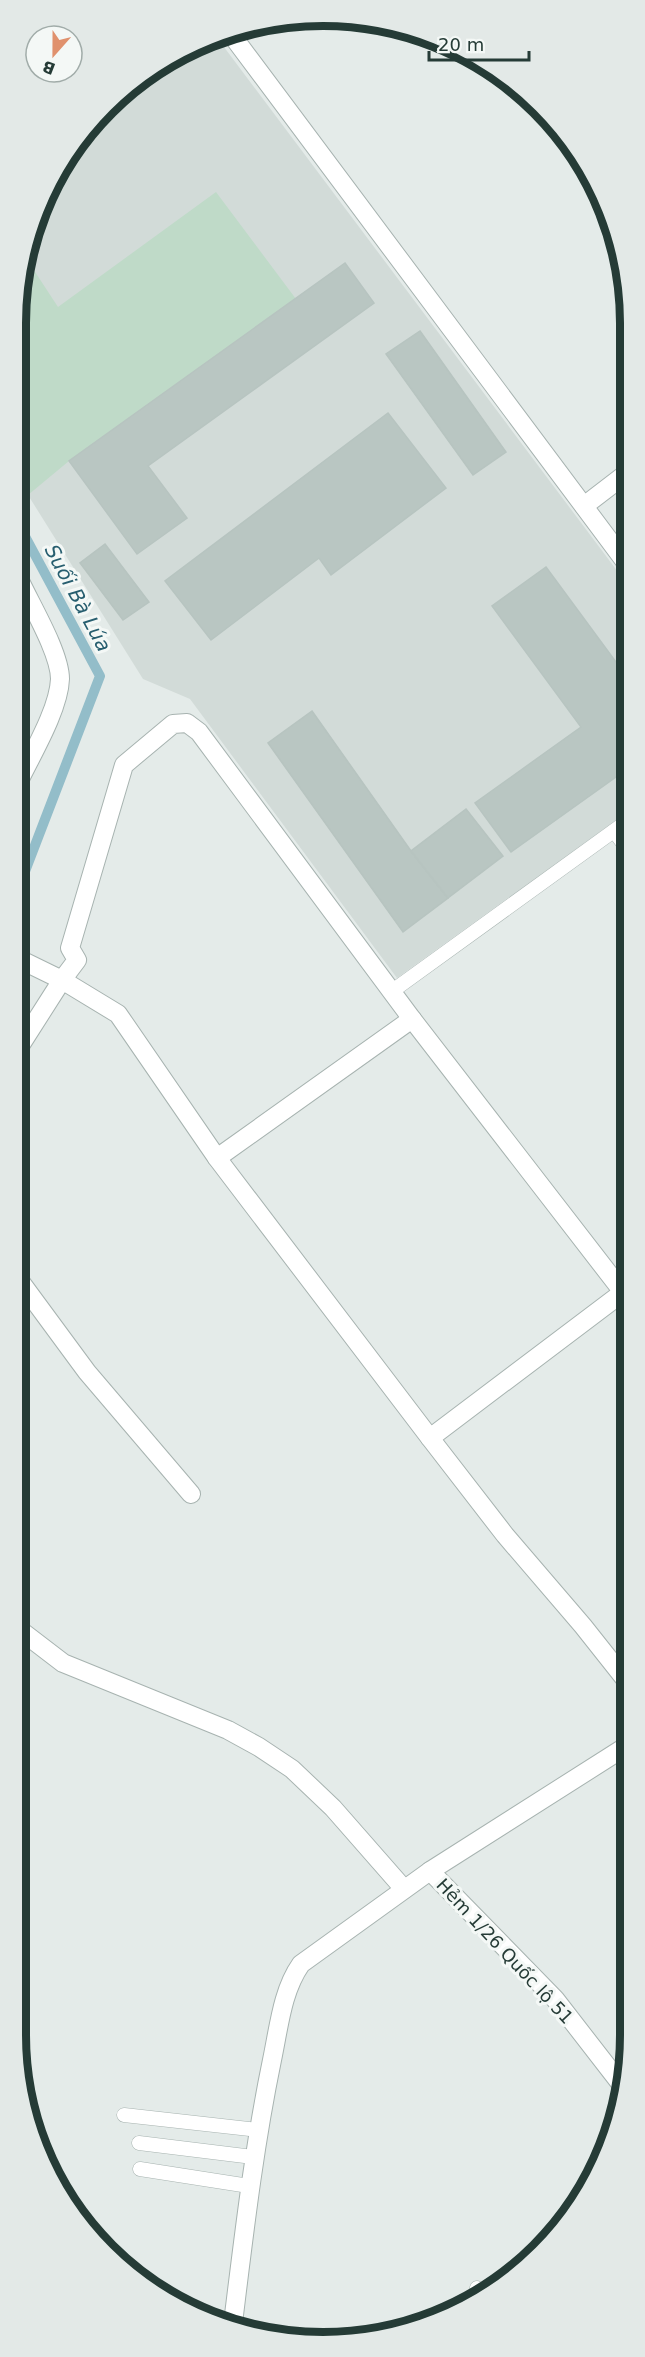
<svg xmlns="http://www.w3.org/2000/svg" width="645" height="2357" font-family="'DejaVu Sans',sans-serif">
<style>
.built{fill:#d2dbd8}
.green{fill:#bfdac8}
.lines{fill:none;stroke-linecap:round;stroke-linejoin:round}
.stream{stroke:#93bdc9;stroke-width:10}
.building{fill:#b9c6c2;stroke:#b7c4c0;stroke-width:1.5}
.lane-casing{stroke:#a7b3b0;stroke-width:15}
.street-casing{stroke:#a7b3b0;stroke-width:20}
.lane{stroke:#fff;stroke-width:14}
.street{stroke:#fff;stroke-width:18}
.labels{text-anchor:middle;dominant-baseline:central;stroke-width:6;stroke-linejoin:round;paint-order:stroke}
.street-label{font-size:18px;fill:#253b36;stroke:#f4f8f6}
.water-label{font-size:20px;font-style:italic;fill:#275e6f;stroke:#f4f8f6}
.rim{fill:none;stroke:#253b36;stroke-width:8}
</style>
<rect width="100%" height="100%" fill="#e4ebe9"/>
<path class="built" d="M218 39 627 584 626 813 397 978 190 699 143 679 28 495 20 475 21 263 67 152 151 67Z"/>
<path class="green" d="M216 192 296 299 69 461 28 495 20 475 21 263 24 255 58 307Z"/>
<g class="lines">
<path class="stream" d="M19 887 100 676 20 527"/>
</g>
<g class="building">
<path d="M345 263 374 303 148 466 187 518 137 554 69 461Z"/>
<path d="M420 331 506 452 473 475 386 354Z"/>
<path d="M388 413 446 488 331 575 319 558 211 640 165 581Z"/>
<path d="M105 544 149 602 123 620 80 563Z"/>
<path d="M546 567 627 677V769L511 852 475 803 581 727 492 606Z"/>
<path d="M312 711 411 851 448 898 403 932 268 743Z"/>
<path d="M466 809 503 856 448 898 411 851Z"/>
</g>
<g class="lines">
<g class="lane-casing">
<g id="lane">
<path d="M614 831 626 847"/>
<path d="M391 992 626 822"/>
<path d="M124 2115 258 2130"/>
<path d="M139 2143 253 2157"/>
<path d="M140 2169 249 2186"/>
<path d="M477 2288 480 2293"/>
</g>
</g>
<g class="street-casing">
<g id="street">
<path d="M231 34 627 564"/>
<path d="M584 506 627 473"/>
<path d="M19 781C32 754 59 709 60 679 60 653 31 605 20 581"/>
<path d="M18 1049 62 980 19 959"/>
<path d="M217 1158 412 1019"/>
<path d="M17 1277 87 1372 191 1494"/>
<path d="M430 1438 626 1290"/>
<path d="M16 1627 63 1663 228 1730 259 1747 292 1769 333 1808 404 1889"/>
<path d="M625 1679 583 1626 505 1535 430 1438 217 1158 118 1014 62 980 77 960 70 948 124 765 173 724 187 723 199 732 412 1019 626 1296"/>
<path d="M430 1871 555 1999 624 2088"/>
<path d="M233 2323C244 2234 254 2147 272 2060 279 2027 282 1991 301 1964L430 1871 625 1747"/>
</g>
</g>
<use href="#lane" class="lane"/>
<use href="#street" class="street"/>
</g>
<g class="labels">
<g class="street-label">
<text transform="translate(505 1951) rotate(47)">Hẻm 1/26 Quốc lộ 51</text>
</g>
<g class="water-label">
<text transform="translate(78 598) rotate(62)">Suối Bà Lúa</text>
</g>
</g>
<path d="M0 0H645V2357H0ZM323 26H323A297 297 0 0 1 620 323V2035A297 297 0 0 1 323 2332H323A297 297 0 0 1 26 2035V323A297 297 0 0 1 323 26Z" fill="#e3e9e7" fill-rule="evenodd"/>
<path class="rim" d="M323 26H323A297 297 0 0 1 620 323V2035A297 297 0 0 1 323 2332H323A297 297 0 0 1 26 2035V323A297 297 0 0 1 323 26Z"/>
<g transform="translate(54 54) rotate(201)"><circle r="28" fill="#f4f8f6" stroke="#a1aca9" stroke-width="1.5"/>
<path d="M0-4.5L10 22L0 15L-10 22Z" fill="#e0916d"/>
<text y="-9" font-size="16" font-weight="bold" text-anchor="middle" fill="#253b36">B</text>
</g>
<path d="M429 51v9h100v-9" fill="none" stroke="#253b36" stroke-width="3"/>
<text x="438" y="51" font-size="18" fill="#253b36" stroke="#f4f8f6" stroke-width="4.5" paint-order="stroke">20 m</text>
</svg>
